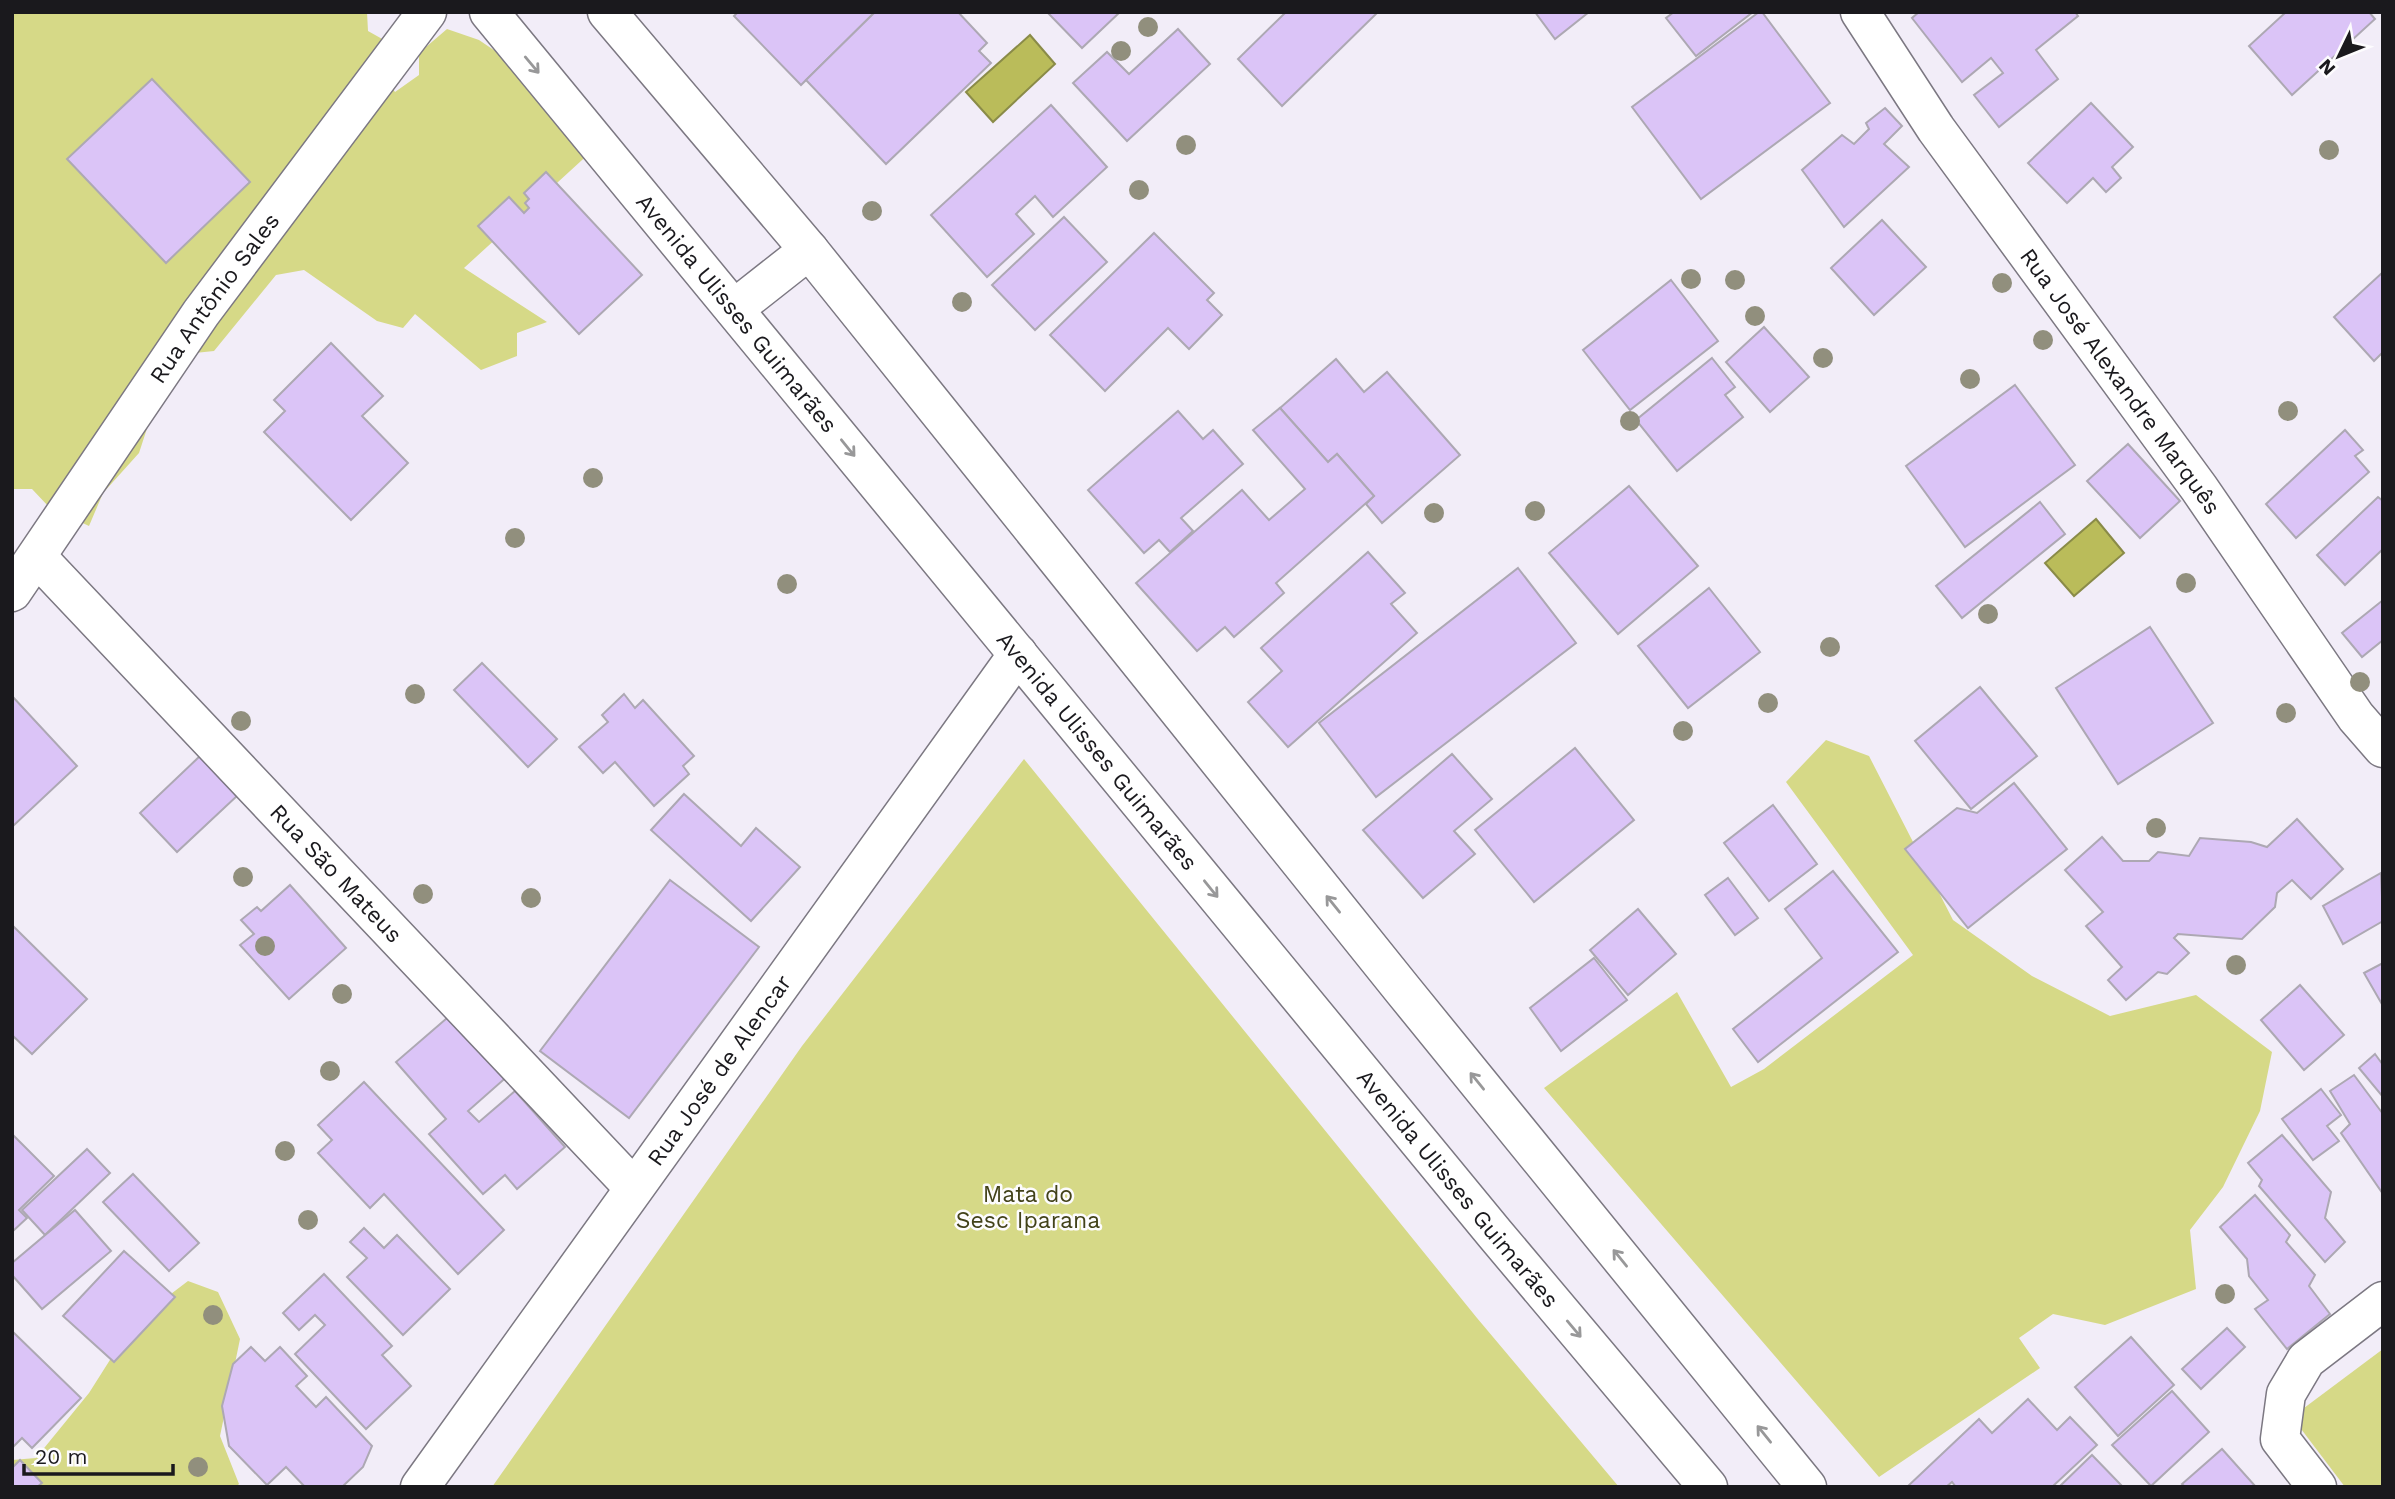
<svg xmlns="http://www.w3.org/2000/svg" width="2395" height="1499" font-family="'Work Sans',sans-serif">
<style>
.green{fill:#d6d987}
.water{fill:#babc5a;stroke:#8a8b48;stroke-width:2}
.building{fill:#dbc4f7;stroke:#ada8b3;stroke-width:2}
.lines{fill:none;stroke-linecap:round;stroke-linejoin:round}
.minor-casing{stroke:#7c7882;stroke-width:41}
.major-casing{stroke:#7c7882;stroke-width:41}
.minor{stroke:#fff;stroke-width:38}
.major{stroke:#fff;stroke-width:38}
.tree{fill:#918f7d}
.oneway{stroke:#989899}
.labels{text-anchor:middle;dominant-baseline:central;stroke-width:5;stroke-linejoin:round;paint-order:stroke}
.street-label{font-size:23px;fill:#1a191d;stroke:#fdfcfe}
.park-label{font-size:23px;fill:#424219;stroke:#fdfcfe}
</style>
<rect width="100%" height="100%" fill="#f2edf8"/>
<g class="green">
<path d="M12 12H367L368 31 384 40 388 82 395 92 419 75V53L447 29 479 40 513 63 593 150 464 268 547 322 517 333V356L481 370 415 314 403 328 377 321 304 270 276 275 214 351 185 354 155 404 139 453 103 493 89 526 49 507 32 489H12Z"/>
<path d="M1826 740 1869 756 1953 920 2032 976 2110 1016 2196 995 2272 1052 2260 1111 2223 1187 2190 1230 2196 1289 2105 1325 2053 1314 2019 1338 2040 1368 1879 1477 1544 1088 1677 992 1731 1087 1764 1069 1913 955 1786 782Z"/>
<path d="M1024 759 1477 1318 1619 1487H492L802 1046Z"/>
<path d="M188 1281 218 1292 240 1339 220 1436 239 1484 236 1487H12V1460L36 1458 89 1393 134 1322Z"/>
<path d="M2383 1349V1487H2345L2292 1417Z"/>
</g>
<g class="water">
<path d="M1030 35 1055 64 993 122 966 92Z"/>
<path d="M2096 519 2124 553 2074 596 2045 563Z"/>
</g>
<g class="building">
<path d="M738 12H875L801 85 734 16Z"/>
<path d="M875 12H958L987 43 979 51 991 63 886 164 806 80Z"/>
<path d="M1047 12H1120L1082 48Z"/>
<path d="M1286 12H1378L1282 106 1238 59Z"/>
<path d="M1535 12H1589L1555 39Z"/>
<path d="M1674 12H1753L1696 56 1666 18Z"/>
<path d="M1759 12H1762L1830 103 1701 199 1632 107Z"/>
<path d="M1919 12H2075L2078 16 2036 50 2058 79 1999 127 1974 95 2003 73 1991 58 1962 82 1912 18Z"/>
<path d="M2286 12H2369L2375 19 2292 95 2249 46Z"/>
<path d="M1178 29 1210 64 1127 141 1073 83 1107 52 1129 74Z"/>
<path d="M152 79 250 182 166 263 67 159Z"/>
<path d="M2091 103 2133 147 2112 167 2121 178 2106 192 2093 178 2067 203 2028 163Z"/>
<path d="M1051 105 1107 167 1053 217 1035 196 1016 214 1034 234 987 277 931 215Z"/>
<path d="M1885 108 1902 126 1884 144 1909 167 1844 227 1802 170 1842 135 1854 144 1869 129 1866 123Z"/>
<path d="M546 172 642 275 579 334 478 226 509 197 524 213 529 208 525 203 529 199 524 193Z"/>
<path d="M1064 217 1107 262 1035 330 992 285Z"/>
<path d="M1882 220 1926 267 1874 315 1831 268Z"/>
<path d="M1154 233 1214 293 1207 300 1222 315 1189 349 1168 328 1105 391 1050 335Z"/>
<path d="M2383 272V352L2374 361 2334 317Z"/>
<path d="M1671 280 1718 341 1630 410 1583 350Z"/>
<path d="M1764 327 1809 377 1770 412 1726 362Z"/>
<path d="M331 343 383 396 362 416 408 463 351 520 264 432 285 411 274 400Z"/>
<path d="M1712 358 1735 387 1725 395 1743 417 1677 471 1636 420Z"/>
<path d="M1336 359 1364 392 1387 372 1460 455 1382 523 1366 504 1374 496 1337 454 1328 462 1280 408Z"/>
<path d="M2015 385 2075 465 1965 547 1906 466Z"/>
<path d="M1280 408 1328 462 1337 454 1374 496 1276 583 1284 593 1234 637 1225 627 1197 651 1136 583 1242 490 1269 520 1305 489 1253 430Z"/>
<path d="M1178 411 1203 439 1213 430 1243 464 1181 518 1193 531 1170 552 1159 540 1144 553 1088 490Z"/>
<path d="M2345 430 2363 450 2355 456 2369 472 2296 538 2266 504Z"/>
<path d="M2128 444 2180 501 2140 538 2087 481Z"/>
<path d="M1629 486 1698 566 1618 634 1549 553Z"/>
<path d="M2378 497 2383 501V549L2345 585 2317 555Z"/>
<path d="M2040 502 2065 534 1962 618 1936 586Z"/>
<path d="M1368 552 1405 593 1391 604 1417 633 1288 747 1248 702 1282 671 1261 648Z"/>
<path d="M1518 568 1576 643 1376 797 1319 723Z"/>
<path d="M1709 588 1760 652 1688 708 1638 646Z"/>
<path d="M2383 600V640L2362 657 2342 633Z"/>
<path d="M2150 627 2213 723 2118 784 2056 688Z"/>
<path d="M482 663 557 739 528 767 454 690Z"/>
<path d="M1980 687 2037 756 1971 809 1915 741Z"/>
<path d="M624 694 635 708 643 700 694 756 683 766 689 774 654 806 615 762 603 773 579 747 608 722 602 715Z"/>
<path d="M12 696 77 766 12 827Z"/>
<path d="M1575 748 1634 820 1534 902 1475 830Z"/>
<path d="M1452 754 1492 799 1454 831 1475 854 1423 898 1363 830Z"/>
<path d="M200 756 238 795 177 852 140 813Z"/>
<path d="M2014 783 2067 849 1968 928 1905 849 1957 808 1977 813Z"/>
<path d="M684 794 741 846 756 828 800 867 751 921 651 830Z"/>
<path d="M1773 805 1817 864 1769 901 1724 843Z"/>
<path d="M2297 819 2343 869 2311 899 2292 880 2277 893 2275 907 2242 939 2178 934 2174 938 2189 953 2167 974 2158 972 2126 1000 2108 980 2122 967 2086 926 2103 912 2065 870 2102 837 2123 861H2149L2158 852 2189 856 2200 838 2251 842 2267 847Z"/>
<path d="M1833 871 1898 952 1758 1062 1733 1029 1822 958 1785 909Z"/>
<path d="M2381 873 2383 921 2343 944 2323 906Z"/>
<path d="M1728 878 1758 918 1735 935 1705 895Z"/>
<path d="M670 880 759 947 629 1118 540 1051Z"/>
<path d="M290 885 346 948 289 999 240 945 254 934 241 920 257 907 261 911Z"/>
<path d="M1638 909 1676 954 1628 995 1590 950Z"/>
<path d="M12 925 87 999 32 1054 12 1035Z"/>
<path d="M1594 958 1627 1000 1561 1051 1530 1008Z"/>
<path d="M2383 963V1006L2364 973Z"/>
<path d="M2300 985 2344 1035 2304 1070 2261 1020Z"/>
<path d="M454 1012 510 1074 468 1111 479 1122 515 1091 565 1147 517 1189 505 1175 483 1194 429 1134 446 1119 396 1062Z"/>
<path d="M2375 1054 2383 1065V1097L2359 1068Z"/>
<path d="M2354 1075 2383 1114V1194L2341 1133 2350 1124 2330 1091Z"/>
<path d="M364 1082 504 1230 458 1274 384 1194 370 1208 318 1153 332 1140 318 1125Z"/>
<path d="M2321 1089 2341 1115 2327 1126 2339 1141 2313 1160 2282 1119Z"/>
<path d="M13 1135 54 1176 19 1210 27 1218 12 1232Z"/>
<path d="M2282 1135 2331 1192 2325 1218 2345 1242 2325 1262 2259 1186 2262 1180 2248 1163Z"/>
<path d="M87 1149 110 1173 45 1235 22 1210Z"/>
<path d="M133 1174 199 1243 169 1271 103 1202Z"/>
<path d="M2255 1195 2290 1235 2286 1242 2315 1275 2309 1286 2330 1314 2287 1349 2255 1309 2268 1300 2249 1276 2247 1259 2220 1227Z"/>
<path d="M75 1210 111 1251 42 1309 12 1275V1263Z"/>
<path d="M364 1228 384 1248 397 1235 450 1289 403 1335 347 1277 367 1258 350 1242Z"/>
<path d="M124 1251 175 1297 114 1362 63 1316Z"/>
<path d="M324 1274 392 1346 382 1355 411 1386 366 1429 295 1354 325 1325 315 1315 299 1330 283 1313Z"/>
<path d="M2227 1328 2245 1347 2201 1389 2182 1369Z"/>
<path d="M12 1331 81 1398 32 1448 22 1438 12 1448Z"/>
<path d="M2131 1337 2174 1385 2118 1436 2075 1387Z"/>
<path d="M251 1347 265 1361 280 1347 307 1376 296 1386 316 1407 326 1397 372 1446 363 1467 342 1487H305L286 1467 267 1485 229 1446 222 1406 233 1364Z"/>
<path d="M2172 1391 2209 1432 2151 1486 2112 1445Z"/>
<path d="M2028 1399 2057 1430 2070 1417 2097 1445 2052 1487H1956L1952 1482 1946 1487H1907L1979 1419 1992 1433Z"/>
<path d="M2222 1449 2256 1487H2185L2182 1484Z"/>
<path d="M2092 1455 2123 1487H2059Z"/>
<path d="M20 1460 42 1483 37 1487H12V1468Z"/>
</g>
<g class="lines">
<g class="minor-casing">
<g id="minor">
<path id="s1" d="M1860 12 1936 129 2199 488 2356 717 2383 748"/>
<path id="s2" d="M38 558 634 1188"/>
<path id="s3" d="M12 592 201 313 427 12"/>
<path id="s4" d="M420 1487 1018 654"/>
<path d="M2317 1487 2280 1439 2286 1394 2306 1360 2383 1301"/>
</g>
</g>
<g class="major-casing">
<g id="major">
<path id="s5" d="M489 12 1495 1234 1708 1487"/>
<path d="M607 12 809 250 1403 990 1807 1487"/>
<path d="M734 309 809 250"/>
</g>
</g>
<use href="#minor" class="minor"/>
<use href="#major" class="major"/>
</g>
<g class="tree">
<circle cx="1148" cy="27" r="10"/>
<circle cx="1121" cy="51" r="10"/>
<circle cx="1186" cy="145" r="10"/>
<circle cx="2329" cy="150" r="10"/>
<circle cx="1139" cy="190" r="10"/>
<circle cx="872" cy="211" r="10"/>
<circle cx="1691" cy="279" r="10"/>
<circle cx="1735" cy="280" r="10"/>
<circle cx="2002" cy="283" r="10"/>
<circle cx="962" cy="302" r="10"/>
<circle cx="1755" cy="316" r="10"/>
<circle cx="2043" cy="340" r="10"/>
<circle cx="1823" cy="358" r="10"/>
<circle cx="1970" cy="379" r="10"/>
<circle cx="2288" cy="411" r="10"/>
<circle cx="1630" cy="421" r="10"/>
<circle cx="593" cy="478" r="10"/>
<circle cx="1535" cy="511" r="10"/>
<circle cx="1434" cy="513" r="10"/>
<circle cx="515" cy="538" r="10"/>
<circle cx="2186" cy="583" r="10"/>
<circle cx="787" cy="584" r="10"/>
<circle cx="1988" cy="614" r="10"/>
<circle cx="1830" cy="647" r="10"/>
<circle cx="2360" cy="682" r="10"/>
<circle cx="415" cy="694" r="10"/>
<circle cx="1768" cy="703" r="10"/>
<circle cx="2286" cy="713" r="10"/>
<circle cx="241" cy="721" r="10"/>
<circle cx="1683" cy="731" r="10"/>
<circle cx="2156" cy="828" r="10"/>
<circle cx="243" cy="877" r="10"/>
<circle cx="423" cy="894" r="10"/>
<circle cx="531" cy="898" r="10"/>
<circle cx="265" cy="946" r="10"/>
<circle cx="2236" cy="965" r="10"/>
<circle cx="342" cy="994" r="10"/>
<circle cx="330" cy="1071" r="10"/>
<circle cx="285" cy="1151" r="10"/>
<circle cx="308" cy="1220" r="10"/>
<circle cx="2225" cy="1294" r="10"/>
<circle cx="213" cy="1315" r="10"/>
<circle cx="198" cy="1467" r="10"/>
</g>
<defs><path id="oneway-shaft" d="M-6 0H5M1.5-3L5.5 0L1.5 3" fill="none" stroke-width="1.6" stroke-linecap="round" stroke-linejoin="round" transform="scale(1.75)"/></defs>
<g class="oneway">
<use href="#oneway-shaft" transform="translate(532 65) rotate(50)"/>
<use href="#oneway-shaft" transform="translate(848 448) rotate(51)"/>
<use href="#oneway-shaft" transform="translate(1211 889) rotate(51)"/>
<use href="#oneway-shaft" transform="translate(1333 904) rotate(-129)"/>
<use href="#oneway-shaft" transform="translate(1477 1081) rotate(-129)"/>
<use href="#oneway-shaft" transform="translate(1620 1258) rotate(-129)"/>
<use href="#oneway-shaft" transform="translate(1574 1329) rotate(50)"/>
<use href="#oneway-shaft" transform="translate(1764 1434) rotate(-129)"/>
</g>
<g class="labels">
<g class="street-label">
<text stroke="none"><textPath href="#s3" startOffset="357">Rua Antônio Sales</textPath></text>
<text stroke="none"><textPath href="#s5" startOffset="390">Avenida Ulisses Guimarães</textPath></text>
<text stroke="none"><textPath href="#s1" startOffset="452">Rua José Alexandre Marquês</textPath></text>
<text stroke="none"><textPath href="#s5" startOffset="957">Avenida Ulisses Guimarães</textPath></text>
<text stroke="none"><textPath href="#s2" startOffset="434">Rua São Mateus</textPath></text>
<text stroke="none"><textPath href="#s4" startOffset="513">Rua José de Alencar</textPath></text>
<text stroke="none"><textPath href="#s5" startOffset="1524">Avenida Ulisses Guimarães</textPath></text>
</g>
<g class="park-label">
<text x="1028" y="1194">Mata do<tspan x="1028" dy="26">Sesc Iparana</tspan></text>
</g>
</g>
<rect width="2395" height="1499" fill="none" stroke="#1a191d" stroke-width="28"/>
<g transform="translate(2339 56) rotate(227)" stroke="#fdfcfe" stroke-width="5" paint-order="stroke">
<path d="M0-5L12 26L0 18L-12 26Z" fill="#1a191d"/>
<text y="-10" font-size="19" font-weight="bold" text-anchor="middle" fill="#1a191d">N</text>
</g>
<path d="M24 1464v10h149v-10" fill="none" stroke="#1a191d" stroke-width="3.5"/>
<text x="35" y="1464" font-size="21" fill="#1a191d" stroke="#fdfcfe" stroke-width="5" paint-order="stroke">20 m</text>
</svg>
